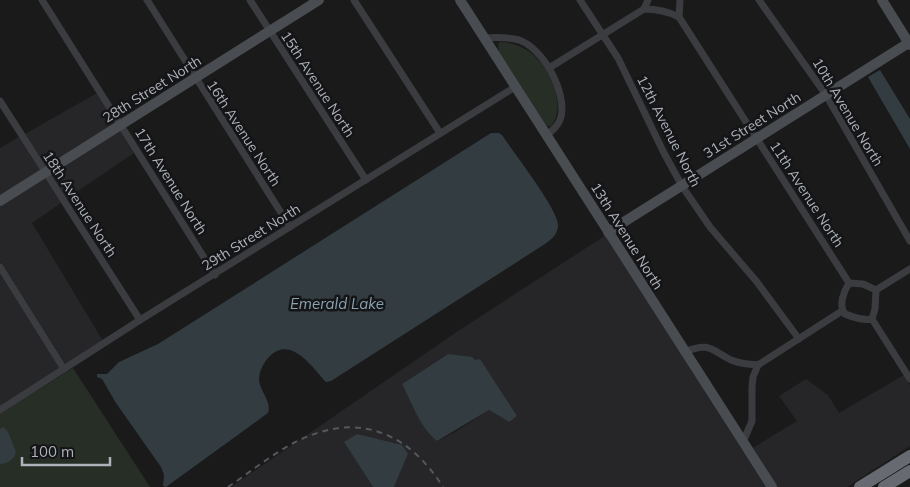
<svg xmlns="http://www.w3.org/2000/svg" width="910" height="487" font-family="Mulish,sans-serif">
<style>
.built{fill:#262628;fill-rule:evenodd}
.green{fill:#262e26}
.water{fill:#323c41}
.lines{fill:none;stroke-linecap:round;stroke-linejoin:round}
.street{stroke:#3b3c40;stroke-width:7}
.secondary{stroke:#494c50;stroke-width:10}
.highway{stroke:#676b71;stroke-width:12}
.rail{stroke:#54575b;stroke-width:2;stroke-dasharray:6 5;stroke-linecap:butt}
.labels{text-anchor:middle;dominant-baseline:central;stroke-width:5;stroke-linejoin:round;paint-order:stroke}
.street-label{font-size:14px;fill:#adb3ba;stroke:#151517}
.water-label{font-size:15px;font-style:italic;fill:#88a3b2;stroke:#151517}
</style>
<rect width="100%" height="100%" fill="#1a1a1b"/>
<g class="built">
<path d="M97 93 117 124 47 168 25 134Z"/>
<path d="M120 129 134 153 66 199 50 173Z"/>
<path d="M19 137 41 172 0 198V148Z"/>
<path d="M44 177 61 203 32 223 103 341 66 365 0 261V205Z"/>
<path d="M606 235 738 444 768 487H394L408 454 344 442 373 487H231L458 331ZM448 354 475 360 509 422 489 410 455 432 437 441 413 408 402 384Z"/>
<path d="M0 274 60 368 0 406Z"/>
<path d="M904 375 910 385V446L847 487H776L751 449 797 421 779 396 806 379 828 395 839 413Z"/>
</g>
<g class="green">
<path d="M500 42C511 42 521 46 530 52 549 66 568 106 551 126H547L544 122 499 52 498 44Z"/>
<path d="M73 368 150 487H0V414Z"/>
</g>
<g class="water">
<path d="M880 70 910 119V149L868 77Z"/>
<path d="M491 133H499L502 135C513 152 558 209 558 225 558 234 552 239 545 244L331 381 326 382 324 380C311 365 289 334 268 358 263 364 259 372 259 380 260 392 272 401 268 413L166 487 163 486 164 475 161 467 116 403 102 379 97 377V374H107L119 362 158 344Z"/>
<path d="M448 354 472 357 475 360 480 359 517 416 509 422 489 410 437 441C421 429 411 402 402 384Z"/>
<path d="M3 427 8 432 16 452C15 459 7 464 0 464V429Z"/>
<path d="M357 434 402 445 408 454 394 487H373L344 442Z"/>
</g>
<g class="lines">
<g class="street">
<path d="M42 0 215 275"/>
<path d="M147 0 290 227"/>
<path d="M250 0 366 180"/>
<path d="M354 0 440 133"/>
<path d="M580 0 618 58 664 153 682 186 710 227 757 282 799 339"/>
<path d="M759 0 826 95 910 241"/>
<path d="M644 9 648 0"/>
<path d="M679 17 680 0"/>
<path d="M484 38C495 37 508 37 519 40 543 48 567 92 561 117 559 125 553 130 547 135"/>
<path d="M549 68 644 9C657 9 667 11 679 17L849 283"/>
<path d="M0 101 140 320"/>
<path d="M0 267 64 369"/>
<path d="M849 283C844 291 838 305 845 314 853 317 863 321 872 319L875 309 876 290"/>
<path d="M849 283 863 284 876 290"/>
<path d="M876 290 910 269"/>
<path d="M872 319 910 379"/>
<path d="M684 352C710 342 710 349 731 360 740 364 749 364 758 365"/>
<path d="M0 410 140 320 515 87"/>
<path d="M743 442 752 421V387L753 377 758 365 842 311"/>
</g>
<g class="secondary">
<path d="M460 0 772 487"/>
<path d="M882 0 910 45"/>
<path d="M0 201 319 0"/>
<path d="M608 232 910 42"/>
</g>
<g class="highway">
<path d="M860 487 910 456"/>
<path d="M884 487 910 471"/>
</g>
<path class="rail" d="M228 487C252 471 282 446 309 436 366 413 412 438 443 487"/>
</g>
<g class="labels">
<g class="street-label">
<text transform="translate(318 84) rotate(57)">15th Avenue North</text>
<text transform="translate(152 89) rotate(-32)">28th Street North</text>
<text transform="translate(848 112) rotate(59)">10th Avenue North</text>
<text transform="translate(752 125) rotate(-32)">31st Street North</text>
<text transform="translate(669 131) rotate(63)">12th Avenue North</text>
<text transform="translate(244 133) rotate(57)">16th Avenue North</text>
<text transform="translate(171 181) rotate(58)">17th Avenue North</text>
<text transform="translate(807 194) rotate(57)">11th Avenue North</text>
<text transform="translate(80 204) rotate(57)">18th Avenue North</text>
<text transform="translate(627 236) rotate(58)">13th Avenue North</text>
<text transform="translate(251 237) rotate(-32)">29th Street North</text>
</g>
<g class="water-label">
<text x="337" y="303">Emerald Lake</text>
</g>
</g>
<path d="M22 457v8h88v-8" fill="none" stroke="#adb3ba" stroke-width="2.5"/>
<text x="30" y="457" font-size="15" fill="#adb3ba" stroke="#151517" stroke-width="4" paint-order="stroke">100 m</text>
</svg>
